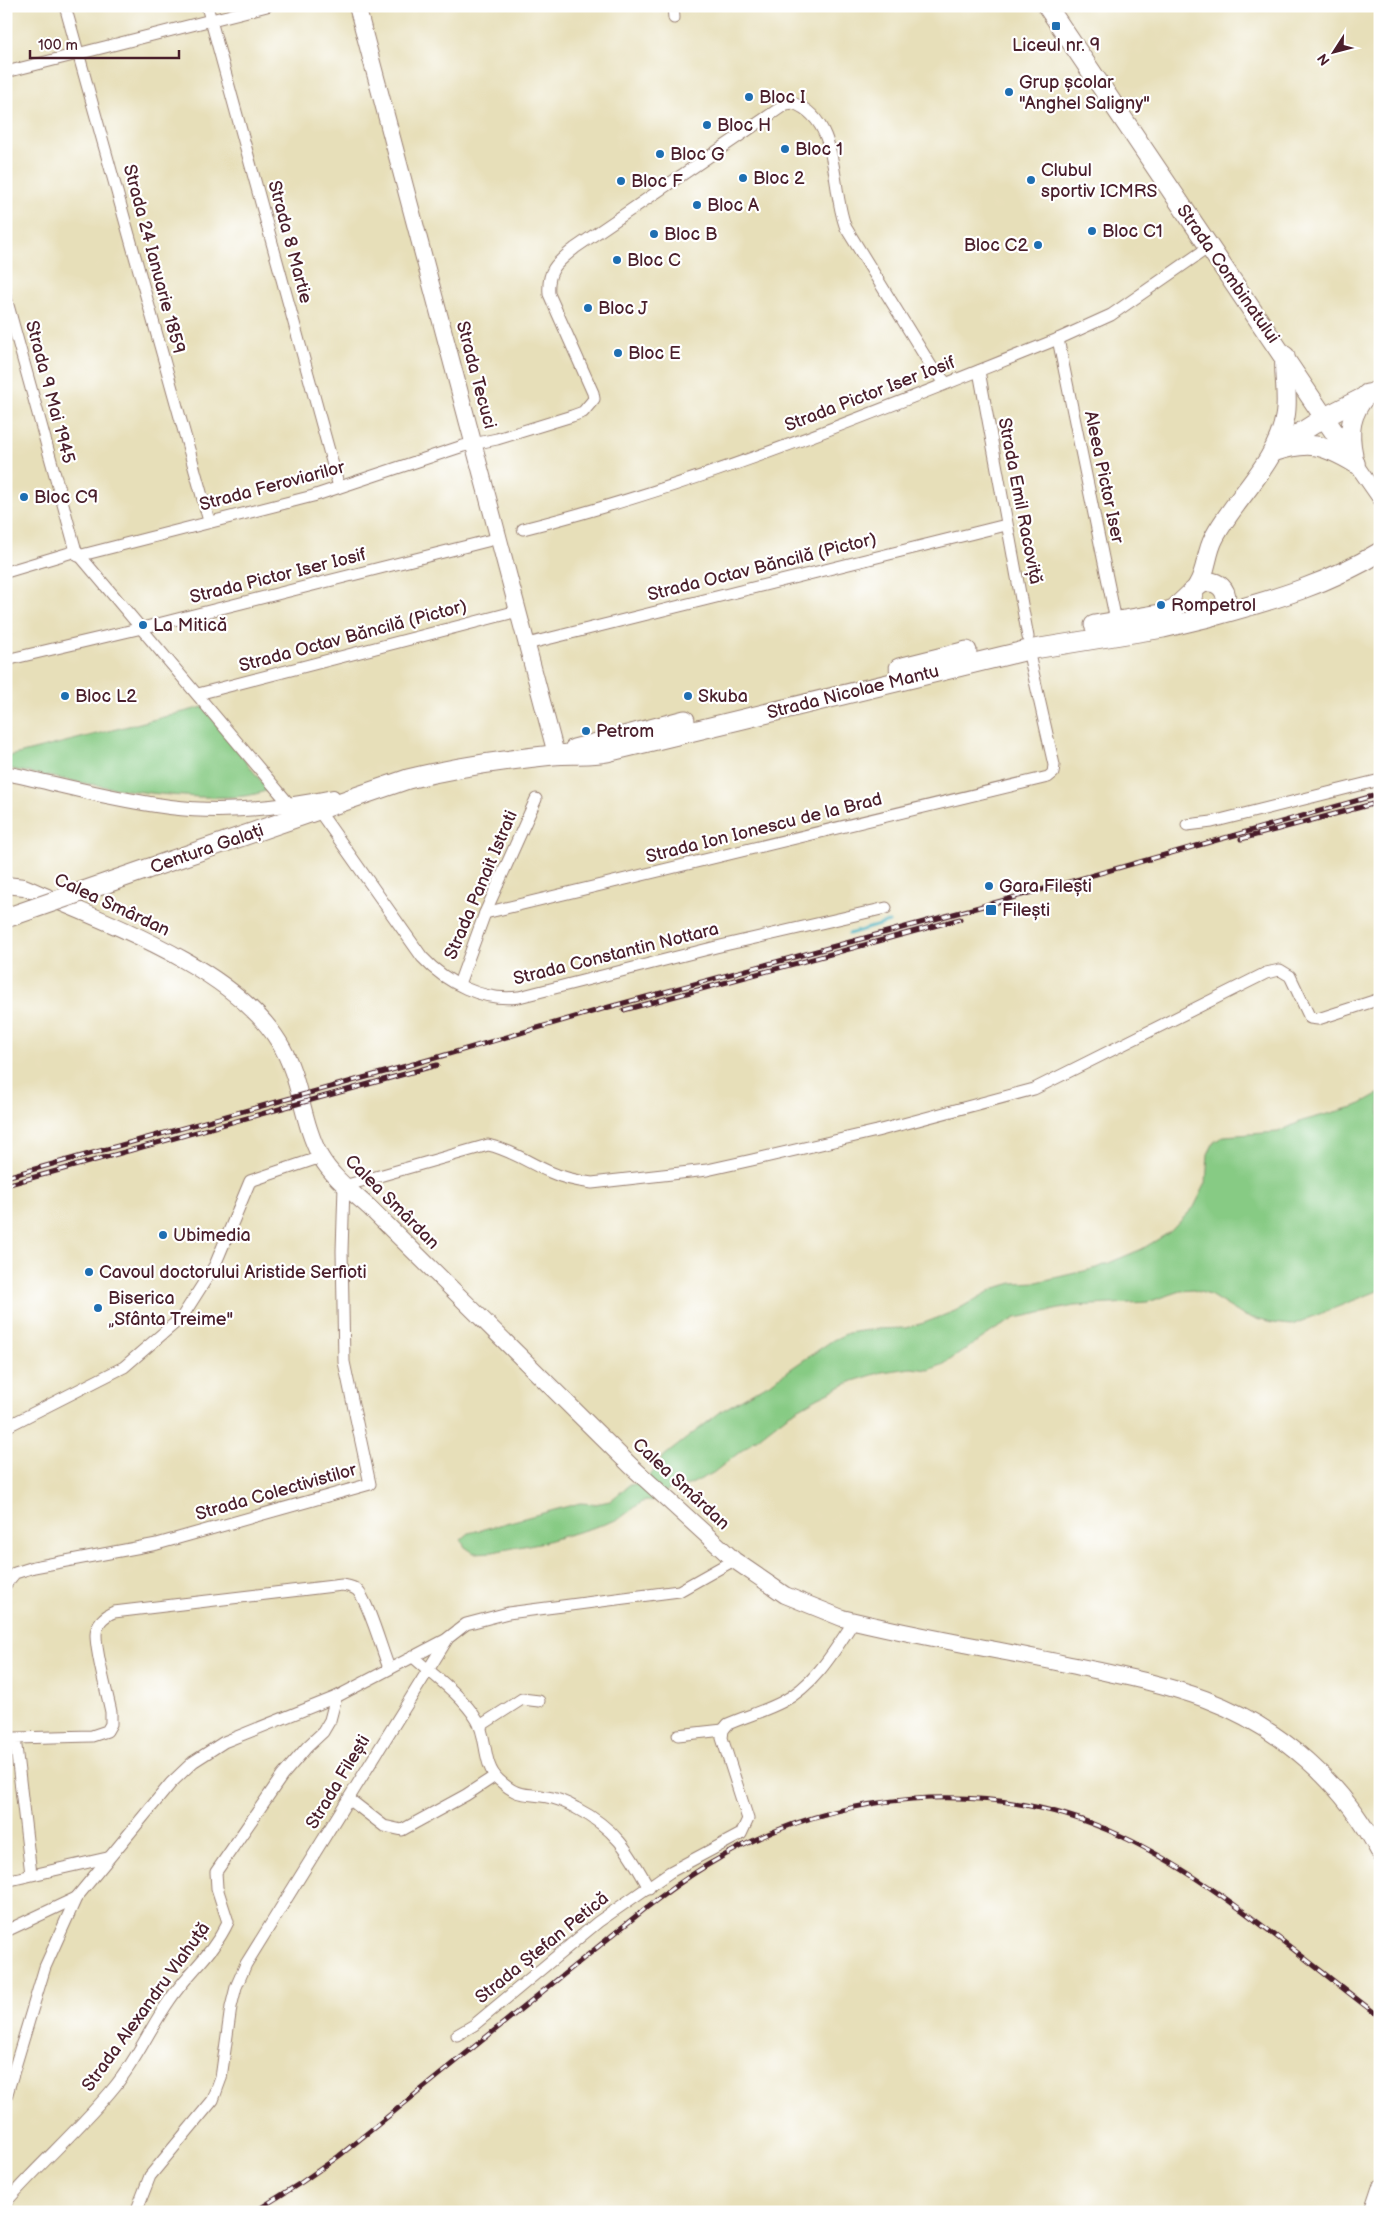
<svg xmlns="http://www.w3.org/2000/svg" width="1386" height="2218" font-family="'Balsamiq Sans',sans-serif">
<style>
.green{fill:#87cb84;stroke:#687558}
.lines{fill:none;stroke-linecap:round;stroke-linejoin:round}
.stream{stroke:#3cacb9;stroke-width:3}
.minor-casing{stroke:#987f72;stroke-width:13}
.tertiary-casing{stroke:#987f72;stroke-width:16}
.secondary-casing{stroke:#987f72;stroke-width:18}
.primary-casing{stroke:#987f72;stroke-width:21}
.trunk-casing{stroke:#987f72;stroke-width:21}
.minor{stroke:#fff;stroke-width:11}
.tertiary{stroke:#fff;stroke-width:14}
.secondary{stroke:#fff;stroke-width:16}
.primary{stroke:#fff;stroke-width:19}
.trunk{stroke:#fff;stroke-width:19}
.rail-casing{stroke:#4a1f2b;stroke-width:5}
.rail{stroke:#fff;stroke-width:3;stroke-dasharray:9;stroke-linecap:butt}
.trunk-bridge-casing{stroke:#987f72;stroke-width:21;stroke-linecap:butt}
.trunk-bridge{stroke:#fff;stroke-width:19}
.poi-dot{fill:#1f6fb2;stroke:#fff;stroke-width:2}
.labels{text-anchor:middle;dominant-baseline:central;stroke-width:4.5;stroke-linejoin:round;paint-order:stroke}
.poi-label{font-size:18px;fill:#4a1f2b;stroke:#fff;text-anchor:start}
.street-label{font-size:18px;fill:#4a1f2b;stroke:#fff}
</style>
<rect width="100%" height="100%" fill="#fff"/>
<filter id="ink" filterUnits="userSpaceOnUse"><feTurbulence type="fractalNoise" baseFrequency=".02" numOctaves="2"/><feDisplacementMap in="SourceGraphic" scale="10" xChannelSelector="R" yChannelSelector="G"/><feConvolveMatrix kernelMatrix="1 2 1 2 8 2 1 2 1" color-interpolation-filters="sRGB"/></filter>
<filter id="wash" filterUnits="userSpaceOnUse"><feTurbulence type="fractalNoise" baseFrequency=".0096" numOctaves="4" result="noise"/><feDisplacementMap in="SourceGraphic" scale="20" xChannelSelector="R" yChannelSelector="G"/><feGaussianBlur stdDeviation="1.12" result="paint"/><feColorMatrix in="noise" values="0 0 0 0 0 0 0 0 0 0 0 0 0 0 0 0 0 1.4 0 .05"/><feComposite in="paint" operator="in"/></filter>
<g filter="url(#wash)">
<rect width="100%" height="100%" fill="#e7dfb9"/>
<g class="green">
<path d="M203 707 268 790C246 799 224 797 200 797 134 794 71 781 6 768V757Z"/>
<path d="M1380 1093V1290L1292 1325 1272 1323 1244 1316 1210 1295 1193 1290 1181 1291 1148 1302 1074 1306 1016 1318 996 1329 944 1364 929 1370 911 1368 882 1372 853 1381 819 1397 787 1415 713 1473 689 1485 671 1487 660 1499 642 1502 619 1519 605 1524 544 1542 493 1552 474 1553 465 1547 461 1540 469 1533 580 1503 595 1504 610 1501 629 1485 639 1484 650 1476 664 1456 723 1410 773 1381 833 1340 848 1333 875 1329 905 1328 924 1323 955 1311 995 1288 1013 1283 1037 1282 1097 1268 1142 1249 1170 1232 1194 1207 1206 1183 1208 1154 1214 1142 1224 1136 1278 1132 1302 1121 1357 1106Z"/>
</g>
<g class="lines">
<path class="stream" d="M849 934 889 922"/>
</g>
</g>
<g filter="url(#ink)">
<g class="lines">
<g class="minor-casing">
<g id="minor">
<path d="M65 6 209 521"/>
<path d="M207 6 339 487"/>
<path d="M673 6 674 18"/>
<path d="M6 72 267 6"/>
<path d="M6 298 76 551 290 805"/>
<path d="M1058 339 1116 621"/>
<path d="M979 371 1028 637"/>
<path d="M523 529C707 483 882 409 1058 339L1111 315 1209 247"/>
<path d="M78 556 313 496 463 446 497 439 572 416 583 412 594 399 593 393 549 294C547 269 557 263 575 248L786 104 793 103C842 121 830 189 846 228L931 366 946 383"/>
<path d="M6 572 76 551"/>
<path d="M527 644 1006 525"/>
<path d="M6 660 142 628 499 538"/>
<path d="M198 694 518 611"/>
<path d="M319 811 422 957C446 983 484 1002 519 997L716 947 886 908"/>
<path d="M1187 825 1212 822 1380 780"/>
<path d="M485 913 1048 777 1053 773 1054 765 1028 650"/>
<path d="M459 984 485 913 536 799"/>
<path d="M6 1427 124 1367 182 1317 215 1265 250 1181 321 1157"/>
<path d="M6 1584 15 1573 34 1567 157 1544 370 1484 344 1362 342 1251 344 1186 488 1145C511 1150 529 1163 550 1172 563 1178 577 1181 592 1183L707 1170 752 1160 877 1131 1034 1089 1266 973 1280 970 1290 976 1310 1018 1318 1019 1380 999"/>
<path d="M412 1656C433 1675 462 1695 477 1720 488 1738 482 1765 499 1780 520 1799 524 1792 547 1797 557 1798 567 1803 576 1808 615 1828 628 1850 649 1888"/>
<path d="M480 1726 522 1699 539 1701"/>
<path d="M678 1735 723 1730"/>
<path d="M349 1799 384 1826 402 1830 466 1795 495 1776"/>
<path d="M31 1874 15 1738 92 1736 107 1731 111 1724V1712C107 1692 96 1655 96 1635 96 1624 104 1616 114 1612L342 1585C347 1586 352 1586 357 1590 368 1600 382 1651 389 1668"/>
<path d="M6 1881 107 1858"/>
<path d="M6 1931 76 1898"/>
<path d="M457 2035 474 2025 598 1922 670 1872 741 1834 748 1819 722 1738 723 1730 728 1724C746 1716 765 1711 782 1702 815 1685 835 1650 854 1621"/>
<path d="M6 2097 45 1967 76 1898 171 1783 193 1762 224 1742 336 1697 447 1639"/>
<path d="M6 2202C41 2162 83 2126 116 2085 137 2059 150 2028 169 2001 188 1972 212 1956 228 1922L217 1888 216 1872 282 1776 307 1747 323 1732 330 1720 336 1697"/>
<path d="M136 2212 150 2176 213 2100 221 2078 231 2007 236 1987 246 1964 448 1638 466 1624 508 1613 679 1591 734 1560"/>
</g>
</g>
<g class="tertiary-casing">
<g id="tertiary">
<path d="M1355 463 1380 499"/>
<path d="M6 773C61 785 115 800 170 807 225 814 280 808 333 797"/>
</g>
</g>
<g class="secondary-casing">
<g id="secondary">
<path d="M357 6 556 754"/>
<path d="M6 885 24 887C104 922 232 966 279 1042 301 1077 301 1120 320 1156 332 1177 352 1192 370 1208L631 1466 734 1560 785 1595 842 1618C914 1636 988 1648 1061 1663 1109 1673 1159 1682 1205 1699 1280 1727 1344 1783 1380 1854"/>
<path d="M1372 2212 1380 2188"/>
</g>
</g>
<g class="primary-casing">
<g id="primary">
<path d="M1047 6 1355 463"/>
<path d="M1325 417 1380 389"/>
<path d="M1353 455C1348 431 1350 414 1367 394"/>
</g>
</g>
<g class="trunk-casing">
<g id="trunk">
<path d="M1281 445 1325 417"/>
<path d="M1273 452C1309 440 1323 444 1355 463"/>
<circle cx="1209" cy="599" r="17"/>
<path d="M1198 585C1207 570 1206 553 1214 538 1235 497 1277 464 1285 417 1289 397 1283 376 1285 356"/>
<path d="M1217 615C1273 600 1330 583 1380 552"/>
<path d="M1094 625 1160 614 1174 609 1193 591"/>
<path d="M899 668 967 651"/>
<path d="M574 749 685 720"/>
<path d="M147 869 408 779C456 767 504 760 553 755 571 753 589 756 607 752L1028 650 1163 628 1209 617"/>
</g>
</g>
<use href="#minor" class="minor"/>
<use href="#tertiary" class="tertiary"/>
<use href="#secondary" class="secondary"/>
<use href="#primary" class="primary"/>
<use href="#trunk" class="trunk"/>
<g class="rail-casing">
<g id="rail">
<path d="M1241 839 1380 802"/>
<path d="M624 1010 960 919"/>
<path d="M6 1177 435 1058 609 1007 994 903 1380 794"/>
<path d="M6 1185 437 1065"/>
<path d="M254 2212 302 2182 339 2156 646 1908C667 1892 688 1876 711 1863 833 1790 989 1775 1119 1835 1212 1878 1298 1955 1380 2017"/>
</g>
</g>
<use href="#rail" class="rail"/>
<g class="trunk-bridge-casing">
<path id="trunk-bridge" d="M6 918 147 869"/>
</g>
<use href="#trunk-bridge" class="trunk-bridge"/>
</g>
</g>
<g class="poi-dot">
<rect x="1051" y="21" width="10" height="10" rx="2.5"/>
<circle cx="1009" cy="92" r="5"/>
<circle cx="749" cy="97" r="5"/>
<circle cx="707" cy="125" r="5"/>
<circle cx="785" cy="149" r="5"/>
<circle cx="660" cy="154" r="5"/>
<circle cx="743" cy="178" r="5"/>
<circle cx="1031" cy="180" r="5"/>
<circle cx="621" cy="181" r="5"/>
<circle cx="697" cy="205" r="5"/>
<circle cx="1092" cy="231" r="5"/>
<circle cx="654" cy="234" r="5"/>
<circle cx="1038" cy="245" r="5"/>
<circle cx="617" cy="260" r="5"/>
<circle cx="588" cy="308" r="5"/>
<circle cx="618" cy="353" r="5"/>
<circle cx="24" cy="497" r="5"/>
<circle cx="1161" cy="605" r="5"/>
<circle cx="143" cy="625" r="5"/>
<circle cx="65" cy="696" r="5"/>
<circle cx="688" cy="696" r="5"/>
<circle cx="586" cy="731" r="5"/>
<circle cx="989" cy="886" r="5"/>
<rect x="985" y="904" width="12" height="12" rx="2.5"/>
<circle cx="163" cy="1235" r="5"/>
<circle cx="89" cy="1272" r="5"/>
<circle cx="98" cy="1308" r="5"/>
</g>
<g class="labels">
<g class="poi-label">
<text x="1056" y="45" text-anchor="middle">Liceul nr. 9</text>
<text x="1019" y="82">Grup școlar<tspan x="1019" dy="21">"Anghel Saligny"</tspan></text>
<text x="759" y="97">Bloc I</text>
<text x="717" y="125">Bloc H</text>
<text x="795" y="149">Bloc 1</text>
<text x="670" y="154">Bloc G</text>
<text x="1041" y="170">Clubul<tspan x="1041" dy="21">sportiv ICMRS</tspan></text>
<text x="753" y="178">Bloc 2</text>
<text x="631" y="181">Bloc F</text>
<text x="707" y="205">Bloc A</text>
<text x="1102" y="231">Bloc C1</text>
<text x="664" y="234">Bloc B</text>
<text x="1028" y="245" text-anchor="end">Bloc C2</text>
<text x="627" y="260">Bloc C</text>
<text x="598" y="308">Bloc J</text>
<text x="628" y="353">Bloc E</text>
<text x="34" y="497">Bloc C9</text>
<text x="1171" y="605">Rompetrol</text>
<text x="153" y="625">La Mitică</text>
<text x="75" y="696">Bloc L2</text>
<text x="698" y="696">Skuba</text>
<text x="596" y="731">Petrom</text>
<text x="999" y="886">Gara Filești</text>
<text x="1002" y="910">Filești</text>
<text x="173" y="1235">Ubimedia</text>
<text x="99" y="1272">Cavoul doctorului Aristide Serfioti</text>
<text x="108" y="1298">Biserica<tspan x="108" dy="21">„Sfânta Treime"</tspan></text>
</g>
<g class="street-label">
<text transform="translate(290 242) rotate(75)">Strada 8 Martie</text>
<text transform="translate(154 259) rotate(75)">Strada 24 Ianuarie 1859</text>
<text transform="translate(1228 274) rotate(55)">Strada Combinatului</text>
<text transform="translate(476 375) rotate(75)">Strada Tecuci</text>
<text transform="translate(50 392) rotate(75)">Strada 9 Mai 1945</text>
<text transform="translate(870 394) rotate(-21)">Strada Pictor Iser Iosif</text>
<text transform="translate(1104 477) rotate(78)">Aleea Pictor Iser</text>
<text transform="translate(272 486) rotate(-15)">Strada Feroviarilor</text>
<text transform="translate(1020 501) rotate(79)">Strada Emil Racoviță</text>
<text transform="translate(762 567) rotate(-14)">Strada Octav Băncilă (Pictor)</text>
<text transform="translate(278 576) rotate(-14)">Strada Pictor Iser Iosif</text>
<text transform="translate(353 636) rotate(-15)">Strada Octav Băncilă (Pictor)</text>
<text transform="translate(853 692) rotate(-14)">Strada Nicolae Mantu</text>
<text transform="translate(764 828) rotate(-14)">Strada Ion Ionescu de la Brad</text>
<text transform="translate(207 849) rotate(-19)">Centura Galați</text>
<text transform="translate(481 885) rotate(-67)">Strada Panait Istrati</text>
<text transform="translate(112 905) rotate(25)">Calea Smârdan</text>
<text transform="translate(616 954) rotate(-14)">Strada Constantin Nottara</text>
<text transform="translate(392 1202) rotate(45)">Calea Smârdan</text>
<text transform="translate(681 1484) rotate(43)">Calea Smârdan</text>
<text transform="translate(276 1492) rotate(-16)">Strada Colectivistilor</text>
<text transform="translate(338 1782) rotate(-59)">Strada Filești</text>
<text transform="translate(542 1948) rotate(-39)">Strada Ștefan Petică</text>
<text transform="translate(146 2007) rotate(-54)">Strada Alexandru Vlahuță</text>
</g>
</g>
<rect width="1386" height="2218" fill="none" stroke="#fff" stroke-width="25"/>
<g transform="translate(1334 52) rotate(234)" stroke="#ffffff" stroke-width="4" paint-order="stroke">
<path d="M0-4L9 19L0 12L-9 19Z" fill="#4a1f2b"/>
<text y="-8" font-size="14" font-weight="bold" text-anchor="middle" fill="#4a1f2b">N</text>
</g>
<path d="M30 50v8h149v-8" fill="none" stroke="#4a1f2b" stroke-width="2.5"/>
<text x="38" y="50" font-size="15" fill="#4a1f2b" stroke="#ffffff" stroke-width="4" paint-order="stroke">100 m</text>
</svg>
